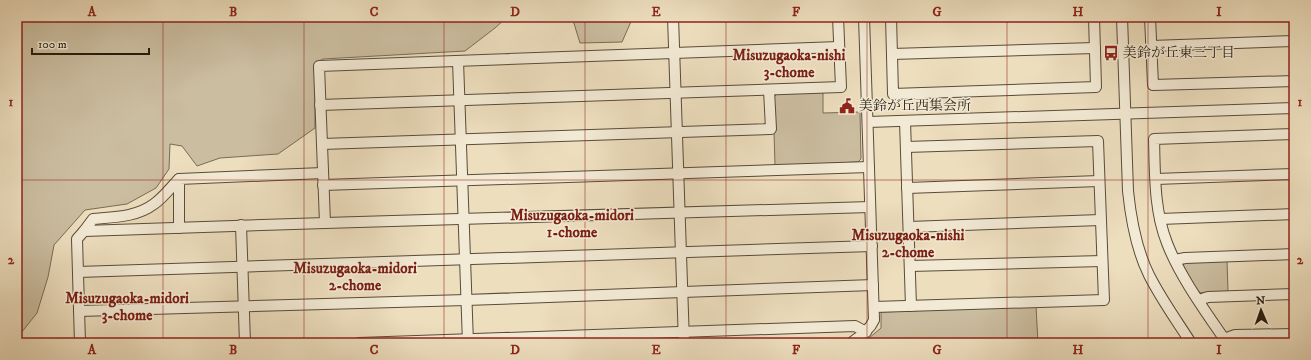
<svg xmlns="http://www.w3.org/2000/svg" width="1311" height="360" font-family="'IM FELL DW Pica','Noto Serif JP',serif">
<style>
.green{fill:#cbbda0;stroke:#786c57}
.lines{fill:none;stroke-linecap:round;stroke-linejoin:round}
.minor-casing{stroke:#584c3a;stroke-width:12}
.minor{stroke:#f3ead5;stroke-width:10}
.grid{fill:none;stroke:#8f2418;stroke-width:1;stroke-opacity:0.55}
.labels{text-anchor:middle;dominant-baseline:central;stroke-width:3;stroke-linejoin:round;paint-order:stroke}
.poi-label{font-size:14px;fill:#261c0e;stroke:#f3ead5;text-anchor:start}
.neighbourhood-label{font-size:15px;font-weight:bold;fill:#7a1f14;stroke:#f3ead5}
.neatline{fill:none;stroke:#8f2418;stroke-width:1.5}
.grid-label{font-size:13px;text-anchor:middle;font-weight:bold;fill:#8f2418}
</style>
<rect width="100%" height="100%" fill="#eddebe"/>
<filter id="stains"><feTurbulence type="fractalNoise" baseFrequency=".005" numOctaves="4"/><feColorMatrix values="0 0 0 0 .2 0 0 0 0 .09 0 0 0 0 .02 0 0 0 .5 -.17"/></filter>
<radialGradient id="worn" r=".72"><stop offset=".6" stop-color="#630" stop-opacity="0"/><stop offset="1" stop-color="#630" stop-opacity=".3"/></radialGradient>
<g class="green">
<path d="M17 17H507L495 28 465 51 323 59 315 63V128L278 154 220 158 197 166 182 146 170 144 169 169 156 188 127 204 85 210 54 245 48 277 37 313 17 338Z"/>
<path d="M572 17H633L622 42 580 43Z"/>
<path d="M823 92V113L860 112 861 159 858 162 775 166 773 98 778 93Z"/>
<path d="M1227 260 1228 292 1201 293 1196 290 1182 267 1185 261Z"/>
<path d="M1036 306 1038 343H863L881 328V312Z"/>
</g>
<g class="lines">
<g class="minor-casing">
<g id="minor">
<path d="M673 17 684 343"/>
<path d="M891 17 893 94 1096 87 1094 17"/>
<path d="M1122 17 1128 191C1131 220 1136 249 1149 275 1161 299 1177 321 1191 343"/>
<path d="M1150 17 1153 85 1294 81"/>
<path d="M1151 46 1294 41"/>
<path d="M892 54 1095 48"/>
<path d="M458 61 468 343"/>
<path d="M320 105 841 87 838 17"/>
<path d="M905 121 911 306"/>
<path d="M868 122 1294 108"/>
<path d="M322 144 771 129 769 90"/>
<path d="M1156 179 1294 174"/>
<path d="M323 185 869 167"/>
<path d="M907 188 1099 181"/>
<path d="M1160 219 1294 214"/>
<path d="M325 223 319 66 839 47"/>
<path d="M241 225 245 343"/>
<path d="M909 227 1100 220"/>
<path d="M179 228V179L323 173"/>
<path d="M84 231 93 219C114 217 137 217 154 204 163 198 171 187 179 179"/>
<path d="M1175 260 1185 258 1294 254"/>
<path d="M910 266 1102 261"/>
<path d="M78 272 872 246"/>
<path d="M1199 300 1208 297 1294 294"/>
<path d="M874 307 1104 300 1098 141 906 147"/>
<path d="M79 311 466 300 873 285"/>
<path d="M1224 339 1235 335 1294 334"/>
<path d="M80 343 77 239 84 231 325 223 870 207"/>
<path d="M359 343 855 326 866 332"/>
<path d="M851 343C860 336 869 331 874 320L864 17"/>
<path d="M1227 343C1206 312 1180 277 1167 243 1154 210 1155 174 1154 139L1294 134"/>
</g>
</g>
<use href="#minor" class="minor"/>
</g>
<path class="grid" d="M163 17V343M304 17V343M444 17V343M585 17V343M726 17V343M867 17V343M1007 17V343M1148 17V343M17 180H1294"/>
<defs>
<g id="bus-bare" transform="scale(1.2)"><path d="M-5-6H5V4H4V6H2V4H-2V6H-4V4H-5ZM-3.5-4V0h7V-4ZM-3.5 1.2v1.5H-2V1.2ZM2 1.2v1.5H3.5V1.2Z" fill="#8f2418" stroke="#f3ead5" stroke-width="2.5" paint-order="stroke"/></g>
<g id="civic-bare" transform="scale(1.2)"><path d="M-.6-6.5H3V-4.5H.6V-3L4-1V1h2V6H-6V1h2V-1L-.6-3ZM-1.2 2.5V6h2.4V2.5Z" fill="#8f2418" stroke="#f3ead5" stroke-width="2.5" paint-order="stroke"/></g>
</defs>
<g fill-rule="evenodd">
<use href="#bus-bare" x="1111" y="53"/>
<use href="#civic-bare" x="847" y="106"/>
</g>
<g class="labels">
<g class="poi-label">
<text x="1123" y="53">美鈴が丘東三丁目</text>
<text x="859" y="106">美鈴が丘西集会所</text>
</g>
<g class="neighbourhood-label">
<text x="789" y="55">Misuzugaoka-nishi<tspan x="789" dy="17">3-chome</tspan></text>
<text x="572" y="215">Misuzugaoka-midori<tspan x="572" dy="17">1-chome</tspan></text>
<text x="908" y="235">Misuzugaoka-nishi<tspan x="908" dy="17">2-chome</tspan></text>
<text x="355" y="268">Misuzugaoka-midori<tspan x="355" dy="17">2-chome</tspan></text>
<text x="127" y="298">Misuzugaoka-midori<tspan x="127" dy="17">3-chome</tspan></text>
</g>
</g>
<rect width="1311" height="360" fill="none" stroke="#eddebe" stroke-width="44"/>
<g transform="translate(1261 310) rotate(358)" stroke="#f3ead5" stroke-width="3" paint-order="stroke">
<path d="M0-3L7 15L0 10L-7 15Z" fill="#261c0e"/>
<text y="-6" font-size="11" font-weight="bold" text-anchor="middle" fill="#261c0e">N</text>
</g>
<path d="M32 48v6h117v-6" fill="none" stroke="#261c0e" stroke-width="2"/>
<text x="38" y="48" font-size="12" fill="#261c0e" stroke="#f3ead5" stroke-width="3" paint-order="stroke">100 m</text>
<rect x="22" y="22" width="1267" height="316" class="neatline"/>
<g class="grid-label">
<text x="92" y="16">A</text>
<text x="233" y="16">B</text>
<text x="374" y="16">C</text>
<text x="515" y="16">D</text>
<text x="656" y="16">E</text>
<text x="796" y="16">F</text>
<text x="937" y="16">G</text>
<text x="1078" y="16">H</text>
<text x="1219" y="16">I</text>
<text x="11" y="106">1</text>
<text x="1300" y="106">1</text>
<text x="11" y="264">2</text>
<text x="1300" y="264">2</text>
<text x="92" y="354">A</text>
<text x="233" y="354">B</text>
<text x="374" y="354">C</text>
<text x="515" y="354">D</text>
<text x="656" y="354">E</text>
<text x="796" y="354">F</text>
<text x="937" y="354">G</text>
<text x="1078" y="354">H</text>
<text x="1219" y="354">I</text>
</g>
<rect width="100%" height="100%" filter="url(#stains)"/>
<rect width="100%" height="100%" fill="url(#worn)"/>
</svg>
